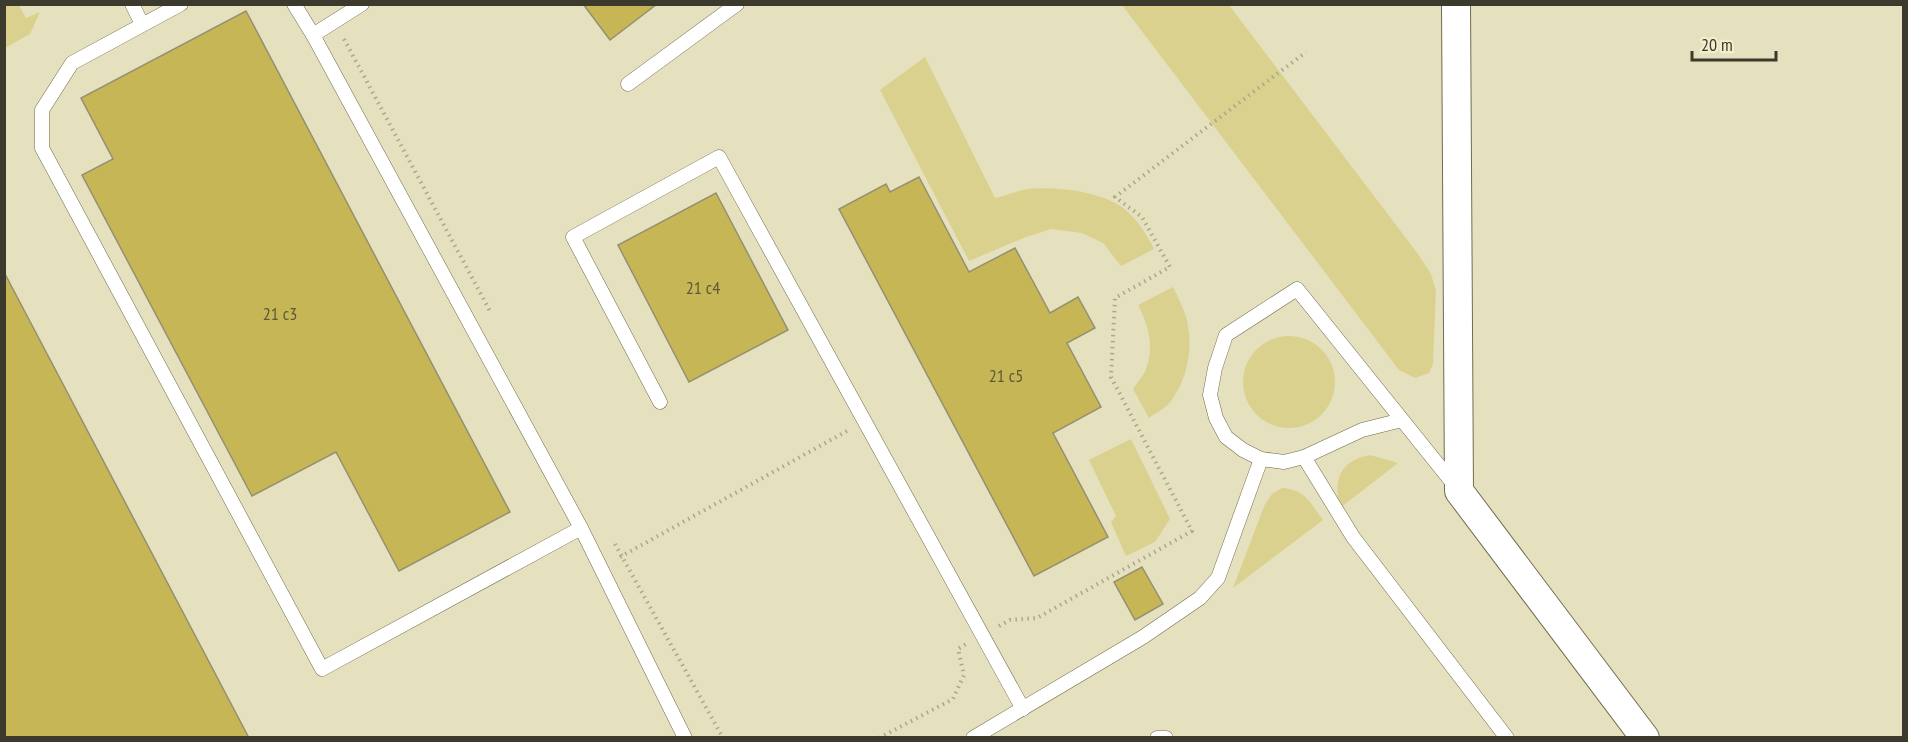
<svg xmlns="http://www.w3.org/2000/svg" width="1908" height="742" font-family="'PT Sans Narrow',sans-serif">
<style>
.green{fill:#dbd18f}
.building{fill:#c6b655;stroke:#959071;stroke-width:1.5}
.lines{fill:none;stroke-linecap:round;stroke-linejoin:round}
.lane-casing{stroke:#706c4e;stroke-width:15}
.street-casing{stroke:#706c4e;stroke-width:30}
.path{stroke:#aba78c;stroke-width:4;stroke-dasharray:1.5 4.5;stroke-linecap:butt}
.lane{stroke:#fff;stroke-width:14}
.street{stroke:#fff;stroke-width:28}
.labels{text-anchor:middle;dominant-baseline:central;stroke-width:6;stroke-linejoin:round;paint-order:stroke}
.number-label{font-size:18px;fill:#5e5937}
</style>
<rect width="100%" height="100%" fill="#e5e0be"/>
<g class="green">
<path d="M5 4 19 5 26 18 40 12 30 34 5 48Z"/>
<path d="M1122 5H1229L1418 254 1431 274 1436 291 1433 364 1429 373 1415 378 1399 370Z"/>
<path d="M925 57 995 198C1005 196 1016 191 1027 189 1054 186 1101 191 1123 208 1137 219 1146 233 1154 249L1121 266 1103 243 1082 233 1051 229 1026 237 969 261 880 90Z"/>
<path d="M1173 287C1179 300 1186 312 1188 326 1193 350 1186 382 1171 401 1166 408 1156 413 1149 418L1133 389C1137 382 1144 376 1146 369 1155 347 1148 324 1138 305Z"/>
<circle cx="1289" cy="382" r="46"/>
<path d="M1131 439 1170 519 1155 542 1126 556 1111 522 1116 516 1089 460Z"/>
<path d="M1370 455 1398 463 1340 508C1333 480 1339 461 1370 455Z"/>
<path d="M1282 488C1306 490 1309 501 1323 520L1233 588 1265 504 1272 494Z"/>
</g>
<g class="building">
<path d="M583 4H657L610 40Z"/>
<path d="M246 11 510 512 399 571 336 452 252 496 82 175 113 159 81 98Z"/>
<path d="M919 177 969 272 1015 248 1050 313 1078 297 1095 328 1067 343 1101 407 1053 433 1108 537 1034 576 839 209 886 184 890 192Z"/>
<path d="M716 193 788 330 689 382 618 245Z"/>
<path d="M4 272 249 738H4Z"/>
<path d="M1142 567 1163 604 1135 620 1114 582Z"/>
</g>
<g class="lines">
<g class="lane-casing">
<g id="lane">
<path d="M132 4 142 24"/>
<path d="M181 4 72 63 42 110V148L322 669 581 528"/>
<path d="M294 4 313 35 581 528 685 738"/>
<path d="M313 35 362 4"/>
<path d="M628 84 737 4"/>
<path d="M660 402 573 237 719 157 1023 709"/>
<path d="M1402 420 1362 430 1304 457 1284 462 1261 459 1243 450 1226 437 1216 418 1210 395 1215 368 1226 335 1297 289C1350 355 1403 421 1456 487"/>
<path d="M1304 457 1353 537 1507 738"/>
<path d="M973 738 1143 637 1200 598 1218 578 1261 459"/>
<path d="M1157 738H1166"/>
</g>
</g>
<g class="street-casing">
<path id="street" d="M1456 4 1459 491 1645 738"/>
</g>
<g class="path">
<path d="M344 39 491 313"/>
<path d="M615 544 723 738"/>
<path d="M620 557 847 431"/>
<path d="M999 626 1010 620 1037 618 1192 531 1111 377 1115 298 1170 267 1142 217 1115 197 1306 52"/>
<path d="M879 738 953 699 964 675 958 649 966 644"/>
</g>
<use href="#lane" class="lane"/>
<use href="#street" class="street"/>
</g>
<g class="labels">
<g class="number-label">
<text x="703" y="287">21 с4</text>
<text x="280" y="313">21 с3</text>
<text x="1006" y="375">21 с5</text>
</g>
</g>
<rect width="1908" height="742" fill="none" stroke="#3c3a2d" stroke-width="12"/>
<path d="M1692 51v9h84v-9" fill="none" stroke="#3c3a2d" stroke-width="3"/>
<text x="1701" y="51" font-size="18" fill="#3c3a2d" stroke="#f2edcb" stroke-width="4.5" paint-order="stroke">20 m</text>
</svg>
